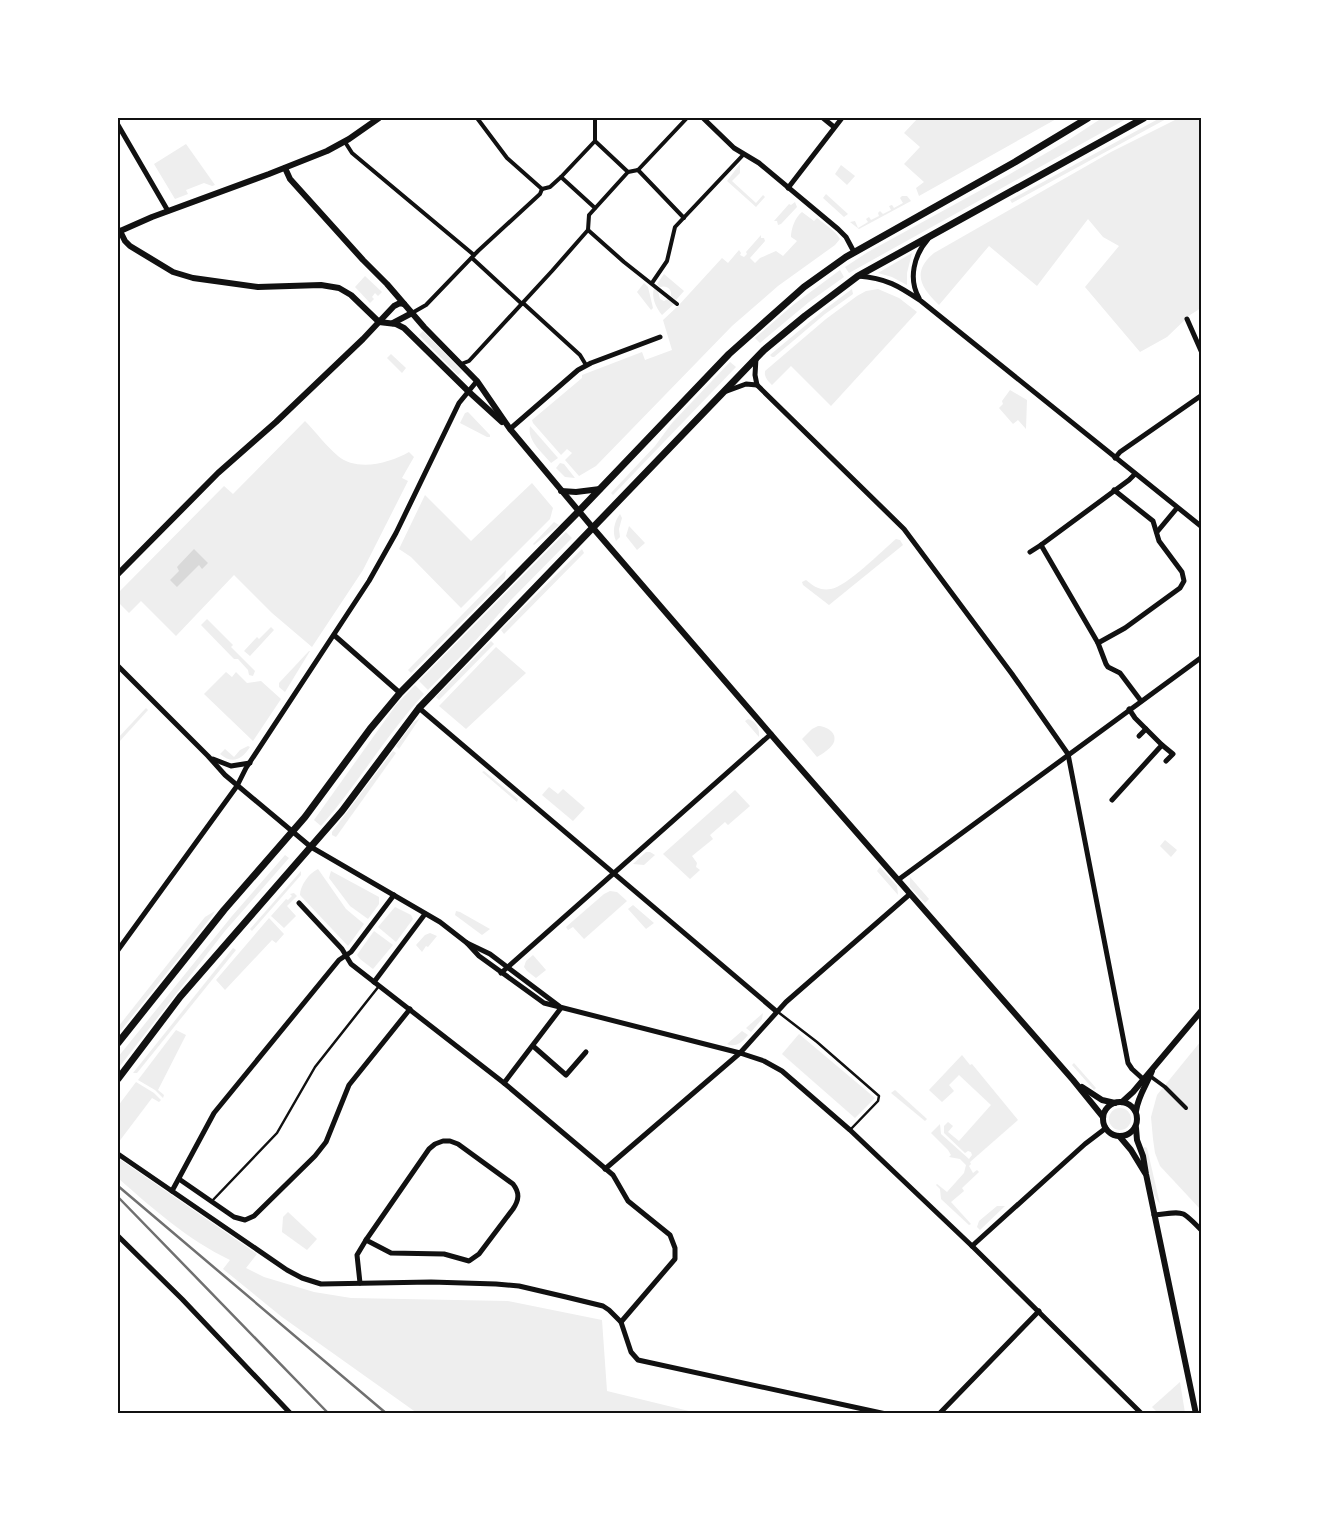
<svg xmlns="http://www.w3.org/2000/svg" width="1319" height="1531" font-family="Barlow,sans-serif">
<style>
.green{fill:#eee}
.water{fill:#d9d9d9}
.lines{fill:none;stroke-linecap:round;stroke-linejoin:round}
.service{stroke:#111;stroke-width:2.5}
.pedestrian{stroke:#111;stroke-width:4}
.minor{stroke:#111;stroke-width:5}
.tertiary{stroke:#111;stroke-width:6}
.secondary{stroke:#111;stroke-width:7}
.rail{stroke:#707070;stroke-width:2.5}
.neatline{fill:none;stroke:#111;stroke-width:2}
</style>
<rect width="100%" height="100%" fill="#fff"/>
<g class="green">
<path d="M918 118H1058L919 196 916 188 924 182 904 164 920 147 904 133Z"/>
<path d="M1102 118H1128L849 273 845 267 868 252 1010 174 1067 141Z"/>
<path d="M1160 118H1168L1012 203 1010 200Z"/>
<path d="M1179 118H1201V308L1190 315 1167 337 1140 352 1085 287 1119 246 1103 237 1088 219 1037 286 989 246 939 305C921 288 911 272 934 253L1111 152Z"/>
<path d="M186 144 215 185 212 186 204 183 186 190 188 194 175 199 154 164Z"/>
<path d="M740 164V173L732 181 756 203 763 195 765 197 756 207 727 181Z"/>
<path d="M841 165 855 176 847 185 835 174Z"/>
<path d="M826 194 848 214 844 217 823 198Z"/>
<path d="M902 196H907L911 201 859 229 850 222 855 221 858 228 868 222 866 219 869 217 871 220 879 216 878 213 880 211 883 214 891 210 889 206 892 205 894 208 903 203 900 198Z"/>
<path d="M795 202 797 207 781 224 778 225 777 221H774L789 204 791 205Z"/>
<path d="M802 212 814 221 817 218C824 224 835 230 840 239L835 245 778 286 732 326 596 466 579 476 565 460 572 453 567 449 561 455 533 423 532 420 582 378V375L642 352 645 360 672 350 663 320 678 306 722 258 728 263 739 250 741 253 740 255 744 257 747 254 746 252 761 235V238H764L765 241 750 258 755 263 760 258 776 251 783 256 797 241 791 237C791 229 795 217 802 212Z"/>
<path d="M912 253 907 273V285L892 277 878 273Z"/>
<path d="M840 270 844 277 809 302 760 343 755 338 793 305Z"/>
<path d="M664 274 684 291 676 300 671 296C672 289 667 285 660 287L657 284Z"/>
<path d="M365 276 382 292 378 296 375 293 372 297 374 299 370 303 355 287Z"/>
<path d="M644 283 648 287 653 308 651 310 637 292Z"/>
<path d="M654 288 658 291 660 299 664 301 668 299 674 304 662 315C656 308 651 297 654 288Z"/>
<path d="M852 289 853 294 825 314 774 357H772L770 355 824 310Z"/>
<path d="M878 289 899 298 917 312 831 406 791 366 772 385C768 381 764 377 765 371L826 319 857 296 866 291Z"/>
<path d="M423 331 462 371 458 375 419 335Z"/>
<path d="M391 354 406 368 402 373 387 358Z"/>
<path d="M730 362 736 367 613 495 611 493 655 446 672 423Z"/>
<path d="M1010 390 1027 400 1026 429 1018 420 1013 424 999 408 1003 404 1002 401Z"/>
<path d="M468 412 490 435V437H487L460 423 465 413Z"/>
<path d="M305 421C316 432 326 446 338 456 357 472 390 463 409 452L414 457 402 478 408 481 363 570 312 647 272 613 234 575 176 636 141 601 129 613 118 602V593L224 486 233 494Z"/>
<path d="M530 426 558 458 551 463C543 453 527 441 530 426Z"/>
<path d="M560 463 564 464 575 478 565 477 556 468Z"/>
<path d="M532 483 553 508 550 519 461 608 411 557 399 549 425 495 471 541Z"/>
<path d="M620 514 622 518 619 529 620 537 616 541C612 532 614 522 620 514Z"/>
<path d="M554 522 559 525 534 545 533 544Z"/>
<path d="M629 526 645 543 637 550 626 536Z"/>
<path d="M566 532 572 538 511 600 469 648 428 690 419 681Z"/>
<path d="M896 539 900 540 903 545 829 605 803 585 802 582 806 580C813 586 820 591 831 589 846 587 883 550 896 539Z"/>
<path d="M582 549 584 553 504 634 501 630Z"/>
<path d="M506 570 505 578 411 673 408 670Z"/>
<path d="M207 619 233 645 231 647 255 671 253 676 249 675 248 670 238 659H234L201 625Z"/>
<path d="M271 627 274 630 250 656 244 651 257 637 259 639Z"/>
<path d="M491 641 494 644 439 700 436 697Z"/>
<path d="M496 647 526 673 466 729 439 706Z"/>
<path d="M309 651H310L285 692 279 687V683Z"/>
<path d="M226 672 232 677 236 672 247 683 261 681 281 699 253 741 204 694Z"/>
<path d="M415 685 424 694C386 735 358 784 321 826L314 820 396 705Z"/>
<path d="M146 708 148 710 119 742 118 738Z"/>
<path d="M420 718 399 749 396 746 414 722Z"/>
<path d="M748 719C756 721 760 729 759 737L745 721Z"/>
<path d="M818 726C826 726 839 733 833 744 830 749 822 754 817 757L802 739 812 729Z"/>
<path d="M248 746 250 747C242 759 233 765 220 754L225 749 234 757 240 750Z"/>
<path d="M393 751 396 753 336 837 332 835V832Z"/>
<path d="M484 771 518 799 517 802 482 772Z"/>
<path d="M549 787 558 794 563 789 585 808 573 821 542 795Z"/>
<path d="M735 790 750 806 728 825 725 822 710 835 713 839 692 856 697 863 696 867 700 870 690 879 663 854Z"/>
<path d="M1165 840 1177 850 1171 857 1160 846Z"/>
<path d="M646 852H650L655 855 644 865 633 864Z"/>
<path d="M285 855 289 858 225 931 120 1066 118 1064V1057L232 916Z"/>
<path d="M880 867 897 886 898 895 877 871Z"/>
<path d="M318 869 346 909 364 924 348 946 300 895C300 886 309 873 318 869Z"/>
<path d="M301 871V875L252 931 250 929Z"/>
<path d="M331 871 379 897V904L368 919 350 906 329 878Z"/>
<path d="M910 877 929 899 925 903 910 887Z"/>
<path d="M610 891 617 892 627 901 584 939 573 927 568 930 566 927 604 894Z"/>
<path d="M294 893 297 896 287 906 296 916 284 928 271 916 286 899 288 900 292 896 290 894Z"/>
<path d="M633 905 654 923 646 929 628 909Z"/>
<path d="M395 907 411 915 413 919 396 942 378 927Z"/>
<path d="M215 911 212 916 118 1034V1027L205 917Z"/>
<path d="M456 911 460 912 490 929 482 935 455 915Z"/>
<path d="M269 918 284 934 276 943 272 940 225 990 216 980Z"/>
<path d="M374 931 393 945 373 969 360 959 357 955Z"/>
<path d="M430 933 437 936 428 947 426 946 422 952 416 945 425 935Z"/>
<path d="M233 948 236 950 137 1073H133Z"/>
<path d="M533 955 546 970 536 978 527 971 524 967 526 961Z"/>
<path d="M763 1013 762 1019 751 1032 746 1028Z"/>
<path d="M176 1030 186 1035 158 1090 164 1095 163 1098 155 1090 138 1080Z"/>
<path d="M742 1031 748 1035C742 1042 736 1048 727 1044Z"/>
<path d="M799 1034 875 1098 855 1118 782 1054Z"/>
<path d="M1201 1041V1210L1160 1166 1155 1153 1153 1139 1151 1117 1157 1095Z"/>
<path d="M962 1055 970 1065 972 1064 1018 1120 970 1162 971 1164 969 1166 973 1173 977 1170 979 1172 962 1188 964 1191 951 1202 971 1224 969 1225 941 1199 940 1189 936 1185 937 1184 947 1192 964 1173 966 1165 960 1159 949 1157 951 1155 948 1150 931 1133 940 1124 941 1134 969 1159 972 1155 971 1152 968 1151 965 1153 944 1133V1126L948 1122 953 1126 948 1132 959 1141 991 1105 959 1075 949 1085 954 1091 942 1102 929 1090Z"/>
<path d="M1074 1063 1096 1088 1094 1090 1072 1065Z"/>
<path d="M136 1082 154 1093 161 1100 159 1102 152 1098 118 1143V1106Z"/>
<path d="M895 1090 927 1119 925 1121 891 1093Z"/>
<circle cx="1120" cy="1119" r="11"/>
<path d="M1145 1147 1147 1148 1160 1204C1148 1189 1151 1165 1142 1148Z"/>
<path d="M118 1158 257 1254 246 1268 264 1277 314 1292 351 1298 508 1301 602 1320 607 1391 697 1413H417L282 1317 223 1269 230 1260C188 1240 152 1208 118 1178Z"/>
<path d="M997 1206H1005L980 1230 977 1227 979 1221Z"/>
<path d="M288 1212 317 1239 307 1250 282 1232 283 1217Z"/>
<path d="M1180 1382 1185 1413H1158L1152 1407Z"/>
</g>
<path class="water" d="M194 549 208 563 202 569 199 565 177 587 170 580 179 571 177 567Z"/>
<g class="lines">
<g class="service">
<path d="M778 1012 817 1042 879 1096 878 1101 850 1130"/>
<path d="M212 1201 277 1133 315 1067 379 986"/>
</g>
<g class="pedestrian">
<path d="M477 118 507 158 542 189"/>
<path d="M595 141 628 172"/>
<path d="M345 142 352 153 474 255"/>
<path d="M638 170 687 118"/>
<path d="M638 170 684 218"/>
<path d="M561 177 595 141V118"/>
<path d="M542 189 550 187 561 177 595 208"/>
<path d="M588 230 624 262 677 304"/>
<path d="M588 230 589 215 628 172 638 170"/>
<path d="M472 258 522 304"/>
<path d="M652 283 667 261 675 227 744 154"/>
<path d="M523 303 580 355 586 365"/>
<path d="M412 313 426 305 478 251 540 194 542 189"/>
<path d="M461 364 469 361 552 271 588 230"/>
<path d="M1150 1076 1165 1087 1186 1108"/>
</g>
<g class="minor">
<path d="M703 118 734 148 759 163 838 229 846 237 854 252"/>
<path d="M823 118 834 127"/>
<path d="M118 125 168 211"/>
<path d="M788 188 842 118"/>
<path d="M858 276C886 278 899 286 921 301L1202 527"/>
<path d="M919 298C908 279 914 255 928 239"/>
<path d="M1187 319 1202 353"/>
<path d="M756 358 755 375 757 385 904 529 1012 674 1068 754 1128 1063 1132 1069 1143 1079"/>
<path d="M727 391 746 384 757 385"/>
<path d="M510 429 578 370 591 363 660 337"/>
<path d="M1115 458 1120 452 1202 395"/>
<path d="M1135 474 1129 480 1041 545 1098 643 1106 664 1108 667 1120 673 1141 701"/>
<path d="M1157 532 1177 508"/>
<path d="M1030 552 1041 545"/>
<path d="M334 635 400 693"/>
<path d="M1098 643 1125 628 1180 588 1184 581 1182 572 1159 541 1153 521 1114 490"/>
<path d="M118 666 208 756 225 775 311 847 440 922 467 943 490 954 559 1006"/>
<path d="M419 708 776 1011"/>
<path d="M1139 736 1146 729"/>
<path d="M1162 745 1173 754 1166 761"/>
<path d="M213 759 231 766 250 763"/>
<path d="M1112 800 1162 745 1135 718 1129 709"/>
<path d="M898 880 1202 657"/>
<path d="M299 903 342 949 351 964 504 1083 613 1175 628 1201 670 1235 675 1248V1259L621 1322"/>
<path d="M467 943 479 956 544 1003 740 1053 764 1061 782 1071 850 1130 972 1246 1142 1414"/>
<path d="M118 950 237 786 246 768 369 581 396 533 459 403 477 381"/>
<path d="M501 973 771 734"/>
<path d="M374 982 425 914"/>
<path d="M533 1046 566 1075 586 1052"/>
<path d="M504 1083 561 1008"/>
<path d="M443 1141H450L458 1144 513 1184C520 1193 519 1200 513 1209L479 1254 469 1261 444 1254 391 1253 366 1240 429 1149 435 1144Z"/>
<path d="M118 1154 287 1270 302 1278 321 1284 431 1282 496 1284 519 1286 566 1297 603 1306 609 1310 621 1322 631 1352 638 1360 886 1414"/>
<path d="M605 1169 740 1053 786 1002 910 894"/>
<path d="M179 1179 234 1217 245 1220 254 1216 315 1156 326 1142 349 1085 410 1009"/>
<path d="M172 1191 214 1113 339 960 351 952 394 895"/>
<path d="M1154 1215C1184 1212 1180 1208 1202 1231"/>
<path d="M118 1236 182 1299 291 1414"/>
<path d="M972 1246 1085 1144 1106 1128"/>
<path d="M360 1283 357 1255 366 1240"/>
<path d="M939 1414 1039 1311"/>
</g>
<g class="tertiary">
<path d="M285 168 290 179 363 260 387 284 424 327 477 381 510 429 593 528 780 745 1073 1080 1103 1117"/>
<path d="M120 231 125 241 130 246 173 272 193 278 258 287 321 285 339 288 351 295 379 322 396 324 404 328 468 391 502 422"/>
<path d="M118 232 152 217 269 174 327 151 349 139 379 118"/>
<path d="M393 323 412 313"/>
<path d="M561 491 576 492 600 489"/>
<path d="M118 574 218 473 276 422 363 339 394 306 400 303 404 304"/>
<path d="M1082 1087 1102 1100 1115 1103"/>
<circle cx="1120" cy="1119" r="17"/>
<path d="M1122 1102 1133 1092 1202 1010"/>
<path d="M1136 1111C1138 1096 1147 1084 1152 1071"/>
<path d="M1136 1128 1137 1140 1143 1156 1146 1174 1196 1414"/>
<path d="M1120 1137 1131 1150 1145 1173"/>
</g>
<g class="secondary">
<path d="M118 1043 224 910 305 817 370 729 400 693 579 511 729 354 804 287 846 257 1015 162 1088 118"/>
<path d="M118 1079 180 997 342 811 419 708 764 350 805 316 858 276 1144 118"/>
</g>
<g class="rail">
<path d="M118 1186 387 1414"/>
<path d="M118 1197 329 1414"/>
</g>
</g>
<rect width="1319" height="1531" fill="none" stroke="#ffffff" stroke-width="238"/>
<rect x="119" y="119" width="1081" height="1293" class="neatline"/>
</svg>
